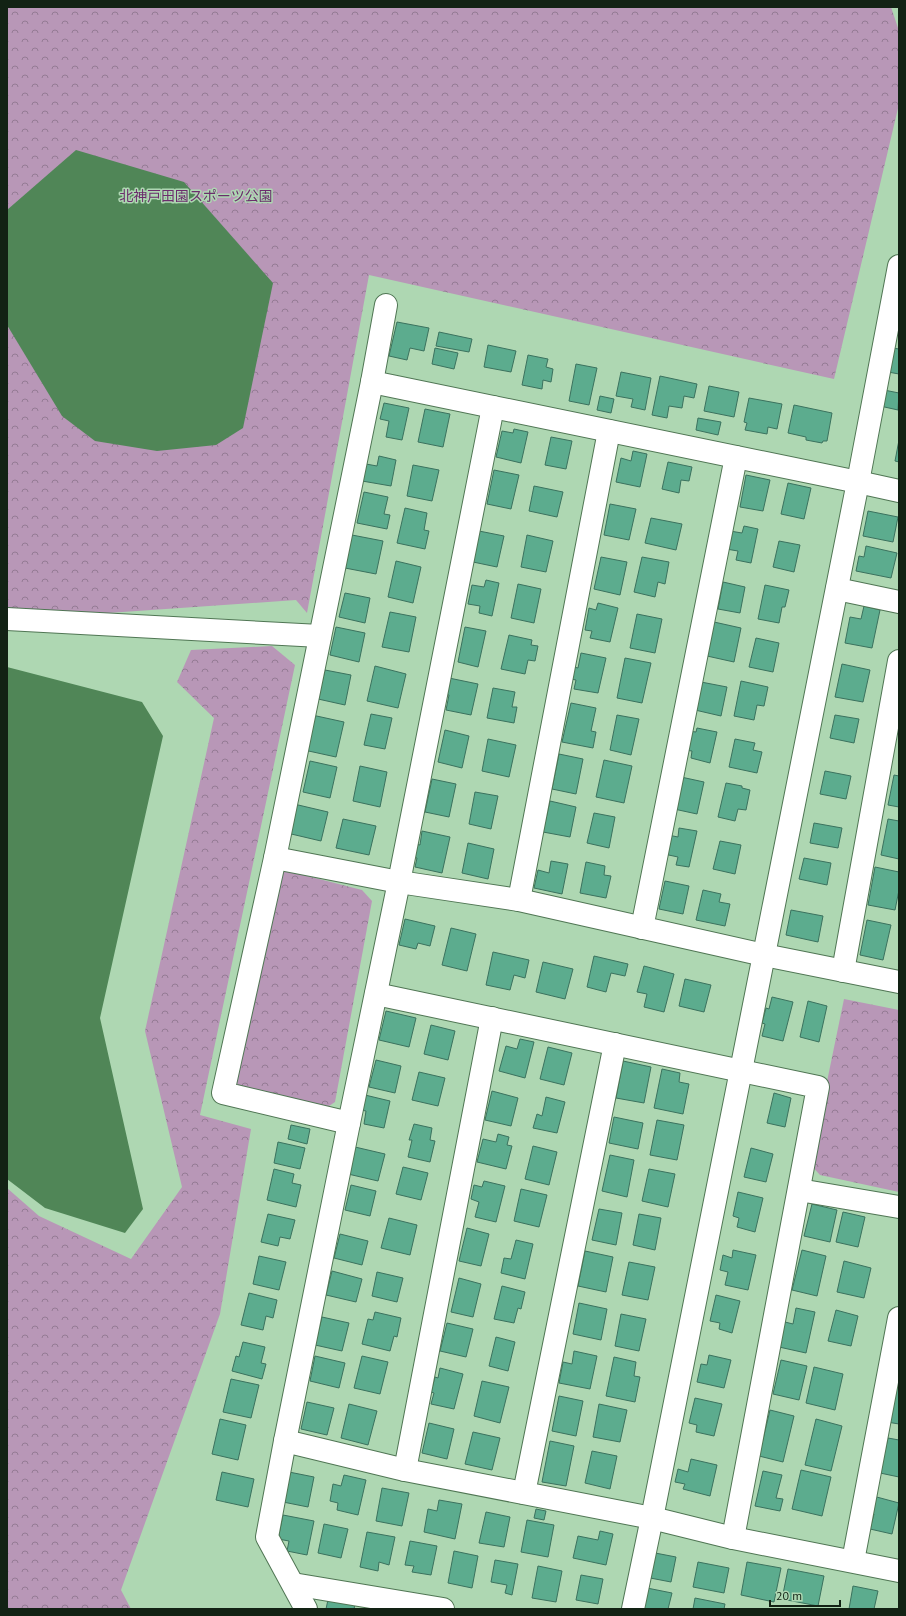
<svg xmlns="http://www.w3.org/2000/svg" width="906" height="1616" font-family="'PT Sans','Noto Sans JP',sans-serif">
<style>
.forest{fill:url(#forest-crowns)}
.water{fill:#508657}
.building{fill:#5cac8e;stroke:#3b725e}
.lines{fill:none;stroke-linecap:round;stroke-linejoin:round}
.minor-casing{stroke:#507654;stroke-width:24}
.tertiary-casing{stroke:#507654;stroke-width:24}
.minor{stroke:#fff;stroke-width:22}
.tertiary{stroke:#fff;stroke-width:22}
.labels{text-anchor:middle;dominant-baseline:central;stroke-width:3;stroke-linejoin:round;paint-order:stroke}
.park-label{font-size:14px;fill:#6b2d6c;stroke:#aed7b2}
</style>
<defs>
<pattern id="forest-crowns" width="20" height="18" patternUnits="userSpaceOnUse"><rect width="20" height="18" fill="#b897b7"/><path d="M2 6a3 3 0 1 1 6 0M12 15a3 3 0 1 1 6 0" fill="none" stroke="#947b94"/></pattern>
</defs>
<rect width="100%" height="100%" fill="#aed7b2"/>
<g class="forest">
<path d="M7 7H891L899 31V104L834 379 369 275 307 613 296 600 7 620Z"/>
<path d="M272 646 295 665 200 1115 251 1129 220 1314 121 1590 131 1609H7V1188L39 1216 131 1259 182 1187 145 1031 214 718 177 682 191 650Z"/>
<path d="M280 869 362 890 372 901 335 1102 326 1108 241 1090 232 1077Z"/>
<path d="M844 999 899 1010V1192L820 1175 810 1164Z"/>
</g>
<g class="water">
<path d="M76 150 184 182 273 283 243 428 216 445 157 451 95 441 62 416 7 325V210Z"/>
<path d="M7 667 142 702 163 736 100 1018 143 1209 125 1233 45 1208 7 1179Z"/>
</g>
<g class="building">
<path d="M397 322 429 328 424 351 410 348 407 360 389 356Z"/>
<path d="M439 332 472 339 469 352 436 346Z"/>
<path d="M488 345 516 351 511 372 484 367Z"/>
<path d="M435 348 458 353 454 369 432 364Z"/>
<path d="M893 348 899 349V374L888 372Z"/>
<path d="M528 355 548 359 546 367 553 369 551 382 543 380 542 389 522 385Z"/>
<path d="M576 364 597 368 589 405 569 401Z"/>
<path d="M621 372 651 378 645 410 631 407 633 399 616 396Z"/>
<path d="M660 376 697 384 694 398 684 396 682 408 669 406 667 418 652 415Z"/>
<path d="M709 386 739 392 734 417 704 411Z"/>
<path d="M884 390 899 393 898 410 880 406Z"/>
<path d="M600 396 614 399 611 413 597 410Z"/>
<path d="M749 398 782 404 777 429 768 427 767 434 745 430 747 423 744 422Z"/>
<path d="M384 403 409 408 402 440 386 437 389 421 380 419Z"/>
<path d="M794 405 832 413 827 441H823L822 443 806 440V437L788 433Z"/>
<path d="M425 409 450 414 443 447 418 442Z"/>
<path d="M698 418 721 422 718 435 696 430Z"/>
<path d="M514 429 528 432 521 463 496 457 502 431 513 433Z"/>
<path d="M551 437 572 441 566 469 545 465Z"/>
<path d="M899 440V462L895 461Z"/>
<path d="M633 451 647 454 640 487 616 482 621 458 631 461Z"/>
<path d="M379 456 396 460 391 486 362 481 366 464 377 466Z"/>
<path d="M668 462 692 467 689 481 681 480 679 493 662 489Z"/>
<path d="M413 465 439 470 432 501 407 496Z"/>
<path d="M494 470 519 475 511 509 487 504Z"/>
<path d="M746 475 770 480 763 511 740 507Z"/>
<path d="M788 483 811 488 804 519 781 514Z"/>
<path d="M534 486 563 492 557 517 529 511Z"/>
<path d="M364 492 388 497 384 514 390 515 387 529 357 523Z"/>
<path d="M610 504 636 509 629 540 604 535Z"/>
<path d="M405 508 427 513 424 530 429 531 425 549 397 543Z"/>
<path d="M868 511 898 517 893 542 863 536Z"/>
<path d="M651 518 682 524 676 550 645 543Z"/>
<path d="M744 526 758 529 751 563 736 560 738 551 726 549 730 531 742 533Z"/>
<path d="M479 531 504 536 497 567 473 562Z"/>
<path d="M352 535 383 541 376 574 345 568Z"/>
<path d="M527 535 553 541 546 572 521 567Z"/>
<path d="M779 541 800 545 794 572 773 567Z"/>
<path d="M866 546 897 553 891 578 856 571 859 556 864 557Z"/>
<path d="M601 557 627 562 620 595 594 589Z"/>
<path d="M642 557 669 562 665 584 658 582 655 597 634 592Z"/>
<path d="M396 561 421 567 413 603 388 597Z"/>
<path d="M486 580 499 583 492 616 479 613 480 606 468 604 472 585 484 587Z"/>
<path d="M723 582 745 587 740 613 718 609Z"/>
<path d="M518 584 541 589 534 623 511 618Z"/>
<path d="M765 585 789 590 785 607H782L779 623 758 619Z"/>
<path d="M345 593 370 598 365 623 339 617Z"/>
<path d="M598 603 618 608 610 642 590 638 592 631 585 630 589 608 596 610Z"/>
<path d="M864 606 880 610 872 648 845 643 850 617 861 619Z"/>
<path d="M390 612 416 617 409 652 382 647Z"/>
<path d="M637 614 662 619 655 653 630 648Z"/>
<path d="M714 622 741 628 734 662 707 656Z"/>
<path d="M336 627 365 633 359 662 330 655Z"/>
<path d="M465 627 486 631 478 667 458 662Z"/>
<path d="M509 635 532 640 531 645 538 646 535 661 528 660 525 674 501 669Z"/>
<path d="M756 638 779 643 773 672 749 667Z"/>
<path d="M581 653 606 658 598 693 574 689 576 680 571 679 574 667 578 668Z"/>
<path d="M625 658 651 663 642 703 617 698Z"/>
<path d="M842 664 870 670 863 702 835 697Z"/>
<path d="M375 666 406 674 398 708 367 701Z"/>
<path d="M325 670 351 675 345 705 318 699Z"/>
<path d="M449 678 478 684 471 715 446 710 449 695 445 694Z"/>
<path d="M741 681 768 687 764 706 757 705 754 720 734 716Z"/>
<path d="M701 682 727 687 721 716 695 710Z"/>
<path d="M493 688 515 692 512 707H517L514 723 487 718Z"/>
<path d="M571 703 596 708 591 731 596 732 593 748 562 742Z"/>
<path d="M371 714 392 718 385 749 364 745Z"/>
<path d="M312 715 344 722 336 757 304 750Z"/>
<path d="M617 715 639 719 631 755 610 750Z"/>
<path d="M835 715 859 719 854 743 830 738Z"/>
<path d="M697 728 717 732 710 763 691 758 692 751 684 750 688 731 696 732Z"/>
<path d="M445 730 469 736 462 768 438 762Z"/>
<path d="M488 739 516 745 509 777 482 771Z"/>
<path d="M735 739 755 743 753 750 762 752 757 773 729 767Z"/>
<path d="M559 754 583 759 576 794 552 789Z"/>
<path d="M604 760 632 766 624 803 596 797Z"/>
<path d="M310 761 337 767 330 798 303 792Z"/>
<path d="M360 766 387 772 380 807 353 801Z"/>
<path d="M825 771 851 776 846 799 820 794Z"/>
<path d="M894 775 899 776V807L888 805Z"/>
<path d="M681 777 704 782 697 814 674 809Z"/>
<path d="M432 779 456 784 449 817 425 812Z"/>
<path d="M726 783 742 786V788L750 790 746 810 738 809 735 821 718 817Z"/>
<path d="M475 792 498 796 491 829 469 824Z"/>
<path d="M550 801 576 807 570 837 543 832Z"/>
<path d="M294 804 328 812 321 841 287 833Z"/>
<path d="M594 813 615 817 609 848 587 843Z"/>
<path d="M343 819 376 826 369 855 336 848Z"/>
<path d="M888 819 899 821V859L881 855Z"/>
<path d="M814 823 842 828 838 848 810 843Z"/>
<path d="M679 828 697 831 689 867 676 865 678 857 664 854 668 835 678 837Z"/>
<path d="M422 831 450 837 442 873 415 867 417 858 412 857 415 844 420 845Z"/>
<path d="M720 841 741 845 735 874 713 869Z"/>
<path d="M468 843 494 849 488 879 462 873Z"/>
<path d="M804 858 831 863 827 885 799 879Z"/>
<path d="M551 861 568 864 562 894 534 888 538 870 549 873Z"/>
<path d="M586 862 605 866 604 875 611 876 606 898 580 893Z"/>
<path d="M875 867 899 872V890L895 910 868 905Z"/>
<path d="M665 881 689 886 683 914 659 909Z"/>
<path d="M703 890 721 894 719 902 730 904 725 926 696 920Z"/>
<path d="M791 910 823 916 818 942 786 935Z"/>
<path d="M405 919 435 926 430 946 418 943 416 949 399 945Z"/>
<path d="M867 920 891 925 883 960 860 955Z"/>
<path d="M451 928 476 934 467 971 442 965Z"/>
<path d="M493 952 529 960 525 978 514 975 510 990 486 985Z"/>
<path d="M594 956 628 964 625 976 611 973 606 992 587 987Z"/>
<path d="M543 962 573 969 565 999 536 992Z"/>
<path d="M644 966 674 974 664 1012 644 1007 647 994 637 992Z"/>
<path d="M685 979 711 985 704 1012 679 1006Z"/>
<path d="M772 997 793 1002 783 1041 762 1036 765 1024 762 1023 766 1008 769 1009Z"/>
<path d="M808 1001 827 1006 819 1042 800 1037Z"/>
<path d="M386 1011 416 1018 409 1047 379 1040Z"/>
<path d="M431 1025 455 1031 448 1060 424 1054Z"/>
<path d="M520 1039 534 1042 525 1078 499 1071 506 1046 517 1049Z"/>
<path d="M548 1047 572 1053 564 1085 540 1079Z"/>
<path d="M376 1060 401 1066 395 1093 369 1087Z"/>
<path d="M623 1061 651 1067 644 1103 616 1098Z"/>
<path d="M662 1069 680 1073 679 1082 689 1084 683 1114 654 1108Z"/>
<path d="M419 1072 445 1078 438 1106 412 1100Z"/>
<path d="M492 1091 518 1098 511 1126 485 1120Z"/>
<path d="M774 1093 791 1098 785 1127 767 1123Z"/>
<path d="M365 1095 390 1101 384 1128 364 1124 366 1111 361 1110Z"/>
<path d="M546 1097 565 1102 557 1133 533 1128 537 1114 542 1116Z"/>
<path d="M614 1117 643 1123 638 1149 609 1143Z"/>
<path d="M657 1120 684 1125 677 1160 650 1155Z"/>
<path d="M414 1124 432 1128 430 1140 435 1141 430 1162 408 1157 412 1140H409Z"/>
<path d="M291 1125 310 1129 307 1144 288 1139Z"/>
<path d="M498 1134 509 1137 507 1145 512 1146 506 1169 477 1162 483 1139 496 1142Z"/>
<path d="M278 1142 305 1148 300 1169 274 1163Z"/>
<path d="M533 1146 557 1152 549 1185 525 1179Z"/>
<path d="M355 1147 385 1154 378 1181 348 1174Z"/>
<path d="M751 1148 773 1154 766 1182 744 1177Z"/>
<path d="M610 1155 634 1160 627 1197 602 1191Z"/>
<path d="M403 1167 428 1173 421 1200 396 1194Z"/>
<path d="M274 1169 294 1174 292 1183 301 1185 296 1207 267 1200Z"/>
<path d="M649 1169 675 1174 668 1207 642 1201Z"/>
<path d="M484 1181 505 1186 496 1222 475 1217 479 1202 471 1199 474 1185 482 1187Z"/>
<path d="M351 1185 376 1191 370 1216 345 1210Z"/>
<path d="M521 1189 547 1195 539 1227 514 1221Z"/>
<path d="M738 1192 763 1198 755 1232 737 1227 739 1218 733 1216Z"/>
<path d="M812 1204 837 1210 830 1242 804 1236Z"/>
<path d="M599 1209 622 1213 616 1245 592 1240Z"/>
<path d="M843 1212 865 1217 858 1247 836 1242Z"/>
<path d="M268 1214 295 1220 290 1239 280 1237 278 1246 261 1242Z"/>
<path d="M639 1214 661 1218 655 1250 633 1245Z"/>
<path d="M389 1218 417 1225 410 1255 381 1248Z"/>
<path d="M467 1228 489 1234 481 1266 459 1261Z"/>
<path d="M340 1234 368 1241 362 1265 334 1258Z"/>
<path d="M516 1240 533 1244 525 1279 501 1273 504 1258 511 1259Z"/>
<path d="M733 1250 756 1255 748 1290 725 1285 728 1272 720 1270 723 1255 732 1258Z"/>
<path d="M802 1250 826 1256 817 1296 792 1290Z"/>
<path d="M585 1251 613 1257 606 1292 578 1286Z"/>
<path d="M259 1256 286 1262 279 1290 253 1284Z"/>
<path d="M844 1261 871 1268 864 1298 837 1292Z"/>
<path d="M629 1262 655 1267 648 1300 622 1295Z"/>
<path d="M332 1271 362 1279 356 1302 326 1295Z"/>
<path d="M377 1272 403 1278 397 1302 372 1296Z"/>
<path d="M459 1278 481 1284 473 1317 451 1312Z"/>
<path d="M502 1286 525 1292 521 1309 518 1308 514 1323 494 1319Z"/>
<path d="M249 1293 277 1300 273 1318 266 1316 263 1330 241 1325Z"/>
<path d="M716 1295 740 1301 732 1333 719 1329 720 1323 710 1321Z"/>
<path d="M579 1303 607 1309 601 1340 573 1334Z"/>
<path d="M796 1308 815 1312 806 1353 779 1347 785 1322 793 1324Z"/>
<path d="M836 1310 858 1316 851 1346 828 1341Z"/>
<path d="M375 1312 401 1318 397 1337 394 1336 390 1351 362 1344 368 1319 373 1320Z"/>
<path d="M621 1314 646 1319 639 1351 615 1346Z"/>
<path d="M322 1317 349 1323 342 1351 315 1345Z"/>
<path d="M447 1323 473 1329 466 1357 440 1351Z"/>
<path d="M496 1337 515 1342 508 1371 489 1366Z"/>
<path d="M243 1342 265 1347 261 1363 266 1364 262 1379 232 1371 236 1356 239 1357Z"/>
<path d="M574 1351 597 1356 590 1389 559 1383 563 1362 572 1364Z"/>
<path d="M709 1355 731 1360 724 1388 697 1382 701 1364 707 1365Z"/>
<path d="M315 1356 345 1363 339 1388 310 1381Z"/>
<path d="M362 1356 388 1362 380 1394 354 1388Z"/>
<path d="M614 1357 636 1362 634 1376 640 1377 635 1402 606 1396Z"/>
<path d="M781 1360 807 1366 799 1400 773 1394Z"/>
<path d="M814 1367 843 1374 835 1410 806 1403Z"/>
<path d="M440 1368 463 1374 454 1409 431 1404 434 1393 431 1392 435 1377 438 1378Z"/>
<path d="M231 1379 259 1385 251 1418 223 1412Z"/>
<path d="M482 1381 509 1387 500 1423 474 1416Z"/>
<path d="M896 1386 899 1387V1424L887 1422Z"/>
<path d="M559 1396 583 1401 576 1436 552 1431Z"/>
<path d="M695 1398 722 1404 714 1436 696 1432 697 1425 689 1423Z"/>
<path d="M307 1402 334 1408 327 1435 301 1429Z"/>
<path d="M349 1404 377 1411 368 1445 341 1438Z"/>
<path d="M599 1404 627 1410 620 1442 593 1437Z"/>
<path d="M770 1410 794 1416 783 1462 759 1456Z"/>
<path d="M220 1419 246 1425 238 1460 212 1454Z"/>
<path d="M816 1419 842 1426 831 1471 805 1465Z"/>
<path d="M429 1423 454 1429 447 1459 422 1453Z"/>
<path d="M473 1432 500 1438 492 1470 465 1464Z"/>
<path d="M888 1438 899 1440V1477L880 1473Z"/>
<path d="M550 1441 574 1446 566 1486 542 1482Z"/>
<path d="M592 1451 617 1456 610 1489 585 1483Z"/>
<path d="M691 1459 717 1465 710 1496 683 1489 685 1484 675 1482 678 1469 688 1472Z"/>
<path d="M801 1470 831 1477 822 1516 792 1509Z"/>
<path d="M763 1471 782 1475 776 1498 783 1499 780 1511 755 1506Z"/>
<path d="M222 1472 254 1479 248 1507 216 1500Z"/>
<path d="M289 1472 314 1477 308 1507 283 1502Z"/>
<path d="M344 1475 366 1480 358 1515 337 1510 338 1503 330 1501 333 1484 341 1486Z"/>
<path d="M382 1488 409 1493 402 1526 376 1521Z"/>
<path d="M873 1496 899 1503 892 1534 870 1529 874 1514 869 1513Z"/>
<path d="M439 1500 462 1504 455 1539 424 1532 428 1509 437 1511Z"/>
<path d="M536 1509 546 1511 544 1520 534 1518Z"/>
<path d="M486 1512 510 1517 504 1547 479 1543Z"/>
<path d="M283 1515 314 1521 307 1555 287 1551 289 1541 278 1539Z"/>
<path d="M527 1520 554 1525 548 1557 521 1552Z"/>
<path d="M324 1524 348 1529 341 1558 318 1553Z"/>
<path d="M600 1531 613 1534 606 1565 573 1558 578 1536 598 1540Z"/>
<path d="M367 1532 395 1537 389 1565 379 1562 378 1571 360 1567Z"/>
<path d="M410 1541 437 1546 431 1575 412 1572 414 1566 405 1565Z"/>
<path d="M454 1551 478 1556 472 1588 448 1583Z"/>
<path d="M650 1552 676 1557 671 1582 645 1577Z"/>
<path d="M495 1560 518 1564 512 1595 505 1593 507 1585 491 1582Z"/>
<path d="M698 1562 729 1568 724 1593 693 1587Z"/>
<path d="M747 1562 781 1568 774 1602 741 1595Z"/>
<path d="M538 1566 562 1571 556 1602 532 1598Z"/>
<path d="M788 1569 824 1576 818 1606 782 1599Z"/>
<path d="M581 1575 603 1579 598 1604 576 1600Z"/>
<path d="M853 1586 878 1591 874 1609H849Z"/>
<path d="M647 1588 672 1593 668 1609H642Z"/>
<path d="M329 1595 356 1600 354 1609H326Z"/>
<path d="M695 1598 725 1604 724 1609H693Z"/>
</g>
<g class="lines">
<g class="minor-casing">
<g id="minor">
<path d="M372 382 858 482"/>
<path d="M837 589 899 602"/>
<path d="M7 619 320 636"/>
<path d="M275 858 399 882 519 900 764 955 899 982"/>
<path d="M519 900 609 431"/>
<path d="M642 928 736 457"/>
<path d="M843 971 899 661"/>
<path d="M376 994 818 1087 733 1538"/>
<path d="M349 1123 223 1093 275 858 372 382 386 305"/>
<path d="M799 1190 899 1207"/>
<path d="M285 1441 405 1470 652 1518 733 1538 899 1571"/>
<path d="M405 1470 492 1018"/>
<path d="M524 1493 615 1044"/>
<path d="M853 1561 899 1318"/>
<path d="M293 1584 443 1609"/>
<path d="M306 1609 267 1537 285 1441 349 1123 399 882 493 407"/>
<path d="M633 1609 652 1518 858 482 899 266"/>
</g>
</g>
<g class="tertiary-casing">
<path id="tertiary" d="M858 482 899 491"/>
</g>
<use href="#minor" class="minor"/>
<use href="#tertiary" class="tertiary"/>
</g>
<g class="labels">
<g class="park-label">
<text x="196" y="196">北神戸田園スポーツ公園</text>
</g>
</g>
<rect width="906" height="1616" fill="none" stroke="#122214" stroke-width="16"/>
<path d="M770 1600v6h70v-6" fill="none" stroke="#122214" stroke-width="2"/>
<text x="776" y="1600" font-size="12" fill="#122214" stroke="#aed7b2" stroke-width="3" paint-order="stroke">20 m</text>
</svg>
